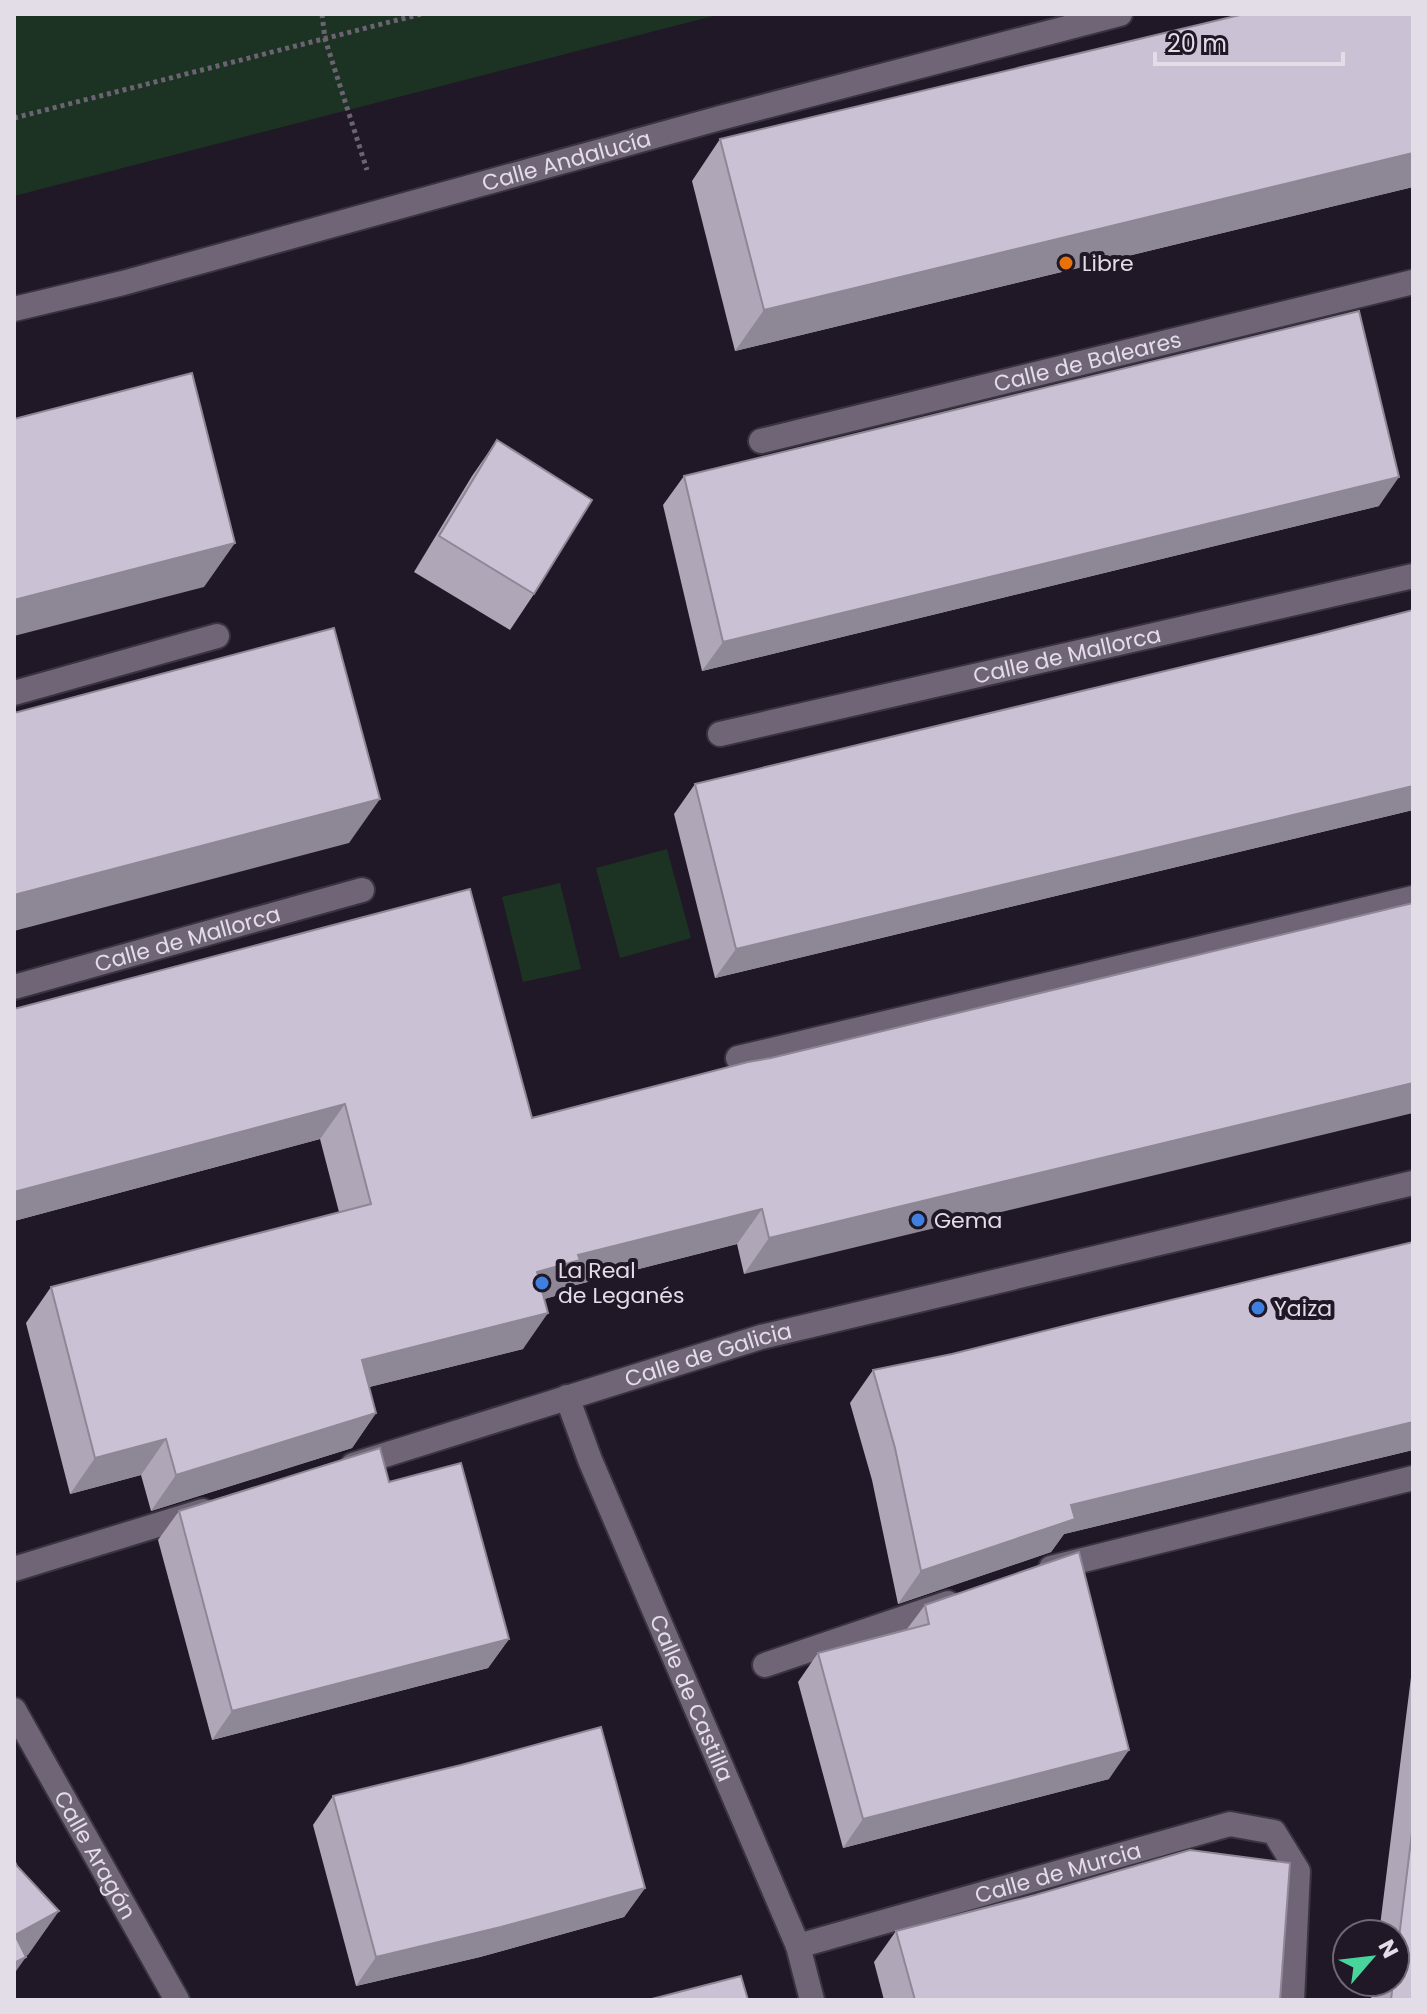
<svg xmlns="http://www.w3.org/2000/svg" width="1427" height="2014" font-family="Poppins,sans-serif">
<style>
.green{fill:#1c3323}
.lines{fill:none;stroke-linecap:round;stroke-linejoin:round}
.street-casing{stroke:#3a3440;stroke-width:28}
.path{stroke:#6b6371;stroke-width:5;stroke-dasharray:4 4;stroke-linecap:butt}
.street{stroke:#6f6577;stroke-width:24}
.wall{fill:#afa6b7}
.shaded-wall{fill:#8e8795}
.building{fill:#cbc1d5;stroke:#8e8795;stroke-width:2}
.food-dot{fill:#e8710a;stroke:#201827;stroke-width:3}
.shop-dot{fill:#3f7fe0;stroke:#201827;stroke-width:3}
.labels{text-anchor:middle;dominant-baseline:central;stroke-width:8;stroke-linejoin:round;paint-order:stroke}
.street-label{font-size:22px;fill:#e3dde8;stroke:#201827}
.poi-label{font-size:22px;fill:#e3dde8;stroke:#201827;text-anchor:start}
</style>
<rect width="100%" height="100%" fill="#201827"/>
<g class="green">
<path d="M14 14H721L14 196Z"/>
<path d="M667 849 691 938 620 958 596 868Z"/>
<path d="M560 883 581 969 523 982 502 897Z"/>
</g>
<g class="lines">
<g class="street-casing">
<g id="street">
<path id="s1" d="M14 309 123 283 720 118 1120 14"/>
<path id="s2" d="M761 441 1413 282"/>
<path d="M14 693 217 636"/>
<path id="s3" d="M720 734 1413 576"/>
<path id="s4" d="M14 987 362 890"/>
<path d="M738 1058 1413 898"/>
<path id="s5" d="M567 1397 590 1460 798 1946 812 2000"/>
<path id="s6" d="M353 1465 761 1337 1413 1183"/>
<path d="M1051 1568 1413 1478"/>
<path d="M14 1569 203 1511"/>
<path d="M765 1665 948 1603"/>
<path id="s7" d="M14 1710 177 2000"/>
<path id="s8" d="M798 1946 1230 1824 1274 1832 1298 1871 1292 2000"/>
</g>
</g>
<g class="path">
<path d="M322 14 325 39 367 170"/>
<path d="M14 118 421 14"/>
</g>
<use href="#street" class="street"/>
</g>
<g class="wall">
<path d="M1413 14V187L735 351 692 181 720 139Z"/>
<path d="M497 440 534 594 510 630 414 572 472 476Z"/>
<path d="M684 476 1379 506 702 671 663 505Z"/>
<path d="M1413 610V810L715 978 674 814 695 784 1315 635Z"/>
<path d="M1413 903 744 1274 737 1244 560 1289 555 1296 544 1299 523 1349 369 1387 376 1413 352 1448 151 1511 141 1475 70 1494 26 1323 51 1287 339 1212 320 1139 14 1221V1009L532 1118 771 1058Z"/>
<path d="M1413 1242V1450L1064 1534 1051 1552 898 1604 872 1480 850 1403 873 1370 952 1354Z"/>
<path d="M389 1482 509 1639 488 1668 212 1740 158 1540 179 1511Z"/>
<path d="M925 1605 1109 1779 843 1848 798 1682 818 1653 907 1629Z"/>
<path d="M1413 1667V2000H1371L1373 1982H1395V1934H1379L1412 1669Z"/>
<path d="M461 1765 645 1888 624 1917 480 1957 356 1986 313 1825 333 1796Z"/>
<path d="M896 1931 1280 2000H884L874 1962Z"/>
</g>
<g class="shaded-wall">
<path d="M1413 153V187L735 351 764 310Z"/>
<path d="M1399 477 1379 506 702 671 723 642Z"/>
<path d="M235 543 204 587 14 636V600Z"/>
<path d="M1413 786V810L715 978 736 949Z"/>
<path d="M380 799 349 843 14 931V895Z"/>
<path d="M1413 1083V1113L744 1274 769 1238Z"/>
<path d="M345 1104 320 1139 14 1221V1192Z"/>
<path d="M762 1209 737 1244 560 1289 555 1296 512 1308 537 1272 578 1255Z"/>
<path d="M548 1313 523 1349 337 1395 362 1360Z"/>
<path d="M376 1413 352 1448 151 1511 176 1475Z"/>
<path d="M1413 1422V1450L1064 1534 1051 1552 898 1604 921 1571 1071 1505Z"/>
<path d="M166 1439 141 1475 70 1494 95 1458Z"/>
<path d="M509 1639 488 1668 212 1740 232 1711Z"/>
<path d="M1129 1750 1109 1779 843 1848 863 1819Z"/>
<path d="M645 1888 624 1917 480 1957 356 1986 376 1957Z"/>
<path d="M59 1911 28 1955 14 1963 15 1935Z"/>
<path d="M26 1957 14 1974V1963Z"/>
</g>
<g class="building">
<path d="M1244 14H1413V153L764 310 720 139Z"/>
<path d="M1359 311 1399 477 723 642 684 476Z"/>
<path d="M192 373 235 543 14 600V419Z"/>
<path d="M497 440 592 500 534 594 439 536Z"/>
<path d="M1413 610V786L736 949 695 784 1315 635Z"/>
<path d="M334 628 380 799 14 895V713Z"/>
<path d="M470 889 532 1118 748 1062 771 1058 1413 903V1083L769 1238 762 1209 578 1255 580 1260 537 1272 548 1313 362 1360 376 1413 176 1475 166 1439 95 1458 51 1287 371 1204 345 1104 14 1192V1009Z"/>
<path d="M1413 1242V1422L1071 1505 1075 1519 921 1571 895 1448 873 1370 952 1354 1096 1318Z"/>
<path d="M380 1448 389 1482 461 1463 509 1639 232 1711 179 1511Z"/>
<path d="M1079 1552 1129 1750 863 1819 818 1653 929 1624 925 1605Z"/>
<path d="M601 1727 645 1888 501 1927 376 1957 333 1796 461 1765Z"/>
<path d="M1413 1824V2000H1391L1393 1982H1395V1970Z"/>
<path d="M1190 1850 1290 1863 1280 2000H915L896 1931 1035 1895Z"/>
<path d="M14 1860 17 1866 59 1911 15 1935 26 1957 14 1963Z"/>
<path d="M741 1976 748 2000H648Z"/>
</g>
<circle class="food-dot" cx="1066" cy="263" r="8"/>
<g class="shop-dot">
<circle cx="918" cy="1220" r="8"/>
<circle cx="542" cy="1283" r="8"/>
<circle cx="1258" cy="1308" r="8"/>
</g>
<g class="labels">
<g class="street-label">
<text stroke="none"><textPath href="#s1" startOffset="572">Calle Andalucía</textPath></text>
<text stroke="none"><textPath href="#s2" startOffset="336">Calle de Baleares</textPath></text>
<text stroke="none"><textPath href="#s3" startOffset="356">Calle de Mallorca</textPath></text>
<text stroke="none"><textPath href="#s4" startOffset="180">Calle de Mallorca</textPath></text>
<text stroke="none"><textPath href="#s6" startOffset="372">Calle de Galicia</textPath></text>
<text stroke="none"><textPath href="#s5" startOffset="326">Calle de Castilla</textPath></text>
<text stroke="none"><textPath href="#s7" startOffset="166">Calle Aragón</textPath></text>
<text stroke="none"><textPath href="#s8" startOffset="270">Calle de Murcia</textPath></text>
</g>
<g class="poi-label">
<text x="1082" y="263">Libre</text>
<text x="934" y="1220">Gema</text>
<text x="558" y="1270">La Real<tspan x="558" dy="25">de Leganés</tspan></text>
<text x="1274" y="1308">Yaiza</text>
</g>
</g>
<rect width="1427" height="2014" fill="none" stroke="#e3dde8" stroke-width="32"/>
<g transform="translate(1371 1958) rotate(62)"><circle r="38" fill="#201827" stroke="#6e6774" stroke-width="2"/>
<path d="M0-6L14 30L0 20L-14 30Z" fill="#49d49c"/>
<text y="-12" font-size="22" font-weight="bold" text-anchor="middle" fill="#e3dde8">N</text>
</g>
<path d="M1155 52v12h188v-12" fill="none" stroke="#e3dde8" stroke-width="4"/>
<text x="1167" y="52" font-size="24" fill="#e3dde8" stroke="#201827" stroke-width="6" paint-order="stroke">20 m</text>
</svg>
